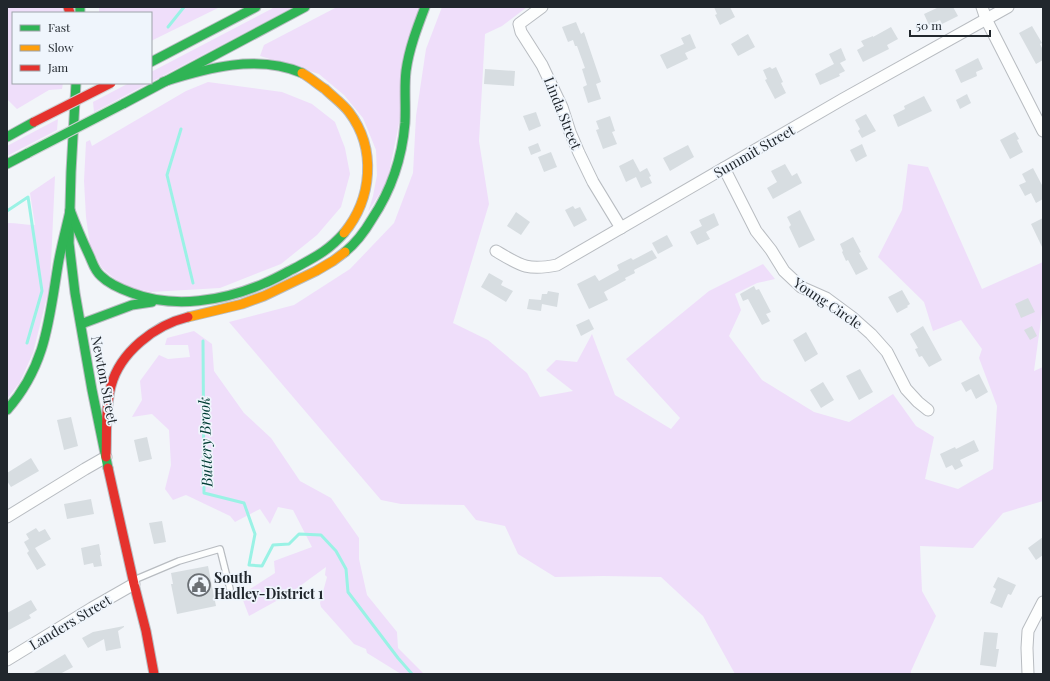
<svg xmlns="http://www.w3.org/2000/svg" width="1050" height="681" font-family="'Playfair Display',serif">
<style>
.green{fill:#efdefa}
.lines{fill:none;stroke-linecap:round;stroke-linejoin:round}
.stream{stroke:#9af2e5;stroke-width:3}
.building{fill:#d7dde1}
.lane-casing{stroke:#b8bcc1;stroke-width:8}
.street-casing{stroke:#b8bcc1;stroke-width:13}
.fast-casing{stroke:#b8bcc1;stroke-width:11}
.slow-casing{stroke:#b8bcc1;stroke-width:11}
.jam-casing{stroke:#b8bcc1;stroke-width:11}
.lane{stroke:#fdfefe;stroke-width:5.5}
.street{stroke:#fdfefe;stroke-width:11}
.fast{stroke:#30b455;stroke-width:9}
.slow{stroke:#ff9f0a;stroke-width:9}
.jam{stroke:#e5322d;stroke-width:9}
.fast-bridge-casing{stroke:#ced0d3;stroke-width:11;stroke-linecap:butt}
.jam-bridge-casing{stroke:#ced0d3;stroke-width:11;stroke-linecap:butt}
.fast-bridge{stroke:#30b455;stroke-width:9}
.jam-bridge{stroke:#e5322d;stroke-width:9}
.labels{text-anchor:middle;dominant-baseline:central;stroke-width:3.5;stroke-linejoin:round;paint-order:stroke}
.street-label{font-size:14px;fill:#21272d;stroke:#eff5fc}
.poi-label{font-size:14px;font-weight:bold;fill:#21272d;stroke:#eff5fc;text-anchor:start}
.water-label{font-size:15px;font-style:italic;fill:#003c34;stroke:#eff5fc}
</style>
<rect width="100%" height="100%" fill="#f2f5f9"/>
<g class="green">
<path d="M7 7H62L64 13H13V83H63L62 89 49 90 17 109 7 99Z"/>
<path d="M99 7H220L151 41V13H99Z"/>
<path d="M275 7H294L151 82V72Z"/>
<path d="M337 7H420L397 134 387 182 368 212 373 196 377 175 376 150 363 118 344 95 319 74 260 56 264 45Z"/>
<path d="M442 7H527L502 26 485 34 479 141 489 204 453 323 488 340 527 373 540 397 573 391 546 370 556 360 577 362 592 334 615 395 671 429 680 418 626 359 709 291 763 264 775 279 757 283 735 294 741 310 729 336 762 380 814 412 849 422 893 394 916 426 934 437 925 479 958 489 993 469 997 406 979 358 982 349 961 320 933 331 924 302 878 257 902 210 908 164 928 167 982 289 1043 262V305L1034 371 1043 367V501L1003 513 973 548 920 546 922 591 936 616 911 671V674H735L703 616 661 577 603 576 555 577 518 554 505 526 476 520 464 505 401 504 381 500 229 322 294 305 350 269 394 223 413 173 416 116 426 49Z"/>
<path d="M208 82 282 92 312 104 335 122 345 148 350 174 341 207 317 235 281 264 220 288 151 292 123 286 102 268 90 246 86 217 84 181 86 142 90 140 92 146 186 91Z"/>
<path d="M129 83H149L94 112 93 102Z"/>
<path d="M58 119 57 130 7 156V146Z"/>
<path d="M55 176 50 285 33 353 20 382 7 399V223C17 223 26 225 35 225L30 193Z"/>
<path d="M194 331 212 344 214 371 244 413 271 438 300 481 331 498 359 538V559L367 595 397 632 398 648 424 674H401L367 653 366 649 354 644 321 607 320 603 327 577 325 575 326 567 289 594 249 616 241 595 250 589 275 573 274 561 312 547 293 510 278 507 270 524 260 509 235 522 230 516 186 495 173 500 165 489 171 465 169 430 152 414 132 417 142 400 140 381 159 355 168 359 190 357 188 345H165L167 338Z"/>
</g>
<g class="lines">
<g class="stream">
<path d="M168 27 184 7"/>
<path d="M181 129 167 175 193 283"/>
<path d="M7 211 28 197 42 291 27 343"/>
<path d="M203 341 204 493 244 503 255 534 249 565 262 566 273 545 289 544 299 534 321 535 336 551 346 569 348 592 398 658 412 674"/>
</g>
</g>
<g class="building">
<path d="M714 7H730L735 17 720 25 715 15 717 14Z"/>
<path d="M939 7H953L958 16 942 24 940 20 929 25 924 14Z"/>
<path d="M576 22 581 34 584 32 601 82 596 84 601 99 588 103 583 87 587 85 582 69 585 68 577 46H575L573 40 568 42 562 27Z"/>
<path d="M1032 26 1042 43 1040 44 1043 50V60L1036 64 1019 33Z"/>
<path d="M891 27 898 39 887 45 889 49 863 62 857 50 864 46 861 41 873 36V37Z"/>
<path d="M690 34 696 48 685 53 688 59 667 69 660 55 684 44 681 38Z"/>
<path d="M748 34 755 47 738 56 731 44Z"/>
<path d="M841 48 846 60 840 63 845 71 839 74 840 76 820 85 815 74 834 64 829 54Z"/>
<path d="M978 58 983 69 976 72 977 76 961 83 955 70Z"/>
<path d="M770 67 772 69 776 67 783 82 781 83 786 93 775 99 765 80 767 79 763 70Z"/>
<path d="M485 69 515 71 514 86 484 84Z"/>
<path d="M967 94 971 103 960 109 956 100Z"/>
<path d="M924 96 932 111 898 127 893 115 905 109 904 106Z"/>
<path d="M536 112 541 126 529 131 523 116Z"/>
<path d="M866 114 876 131 862 138 858 131 860 129 855 120Z"/>
<path d="M610 116 615 131 612 132 617 144 603 149 596 130 599 129 596 121Z"/>
<path d="M1015 132 1019 139 1017 140 1023 152 1010 159 1000 140Z"/>
<path d="M538 143 541 151 531 155 528 147Z"/>
<path d="M862 144 867 156 856 162 850 150Z"/>
<path d="M688 145 694 157 670 171 663 158Z"/>
<path d="M551 152 557 167 544 172 538 157Z"/>
<path d="M633 159 640 172 647 168 651 176 649 177 652 183 641 188 636 177 626 182 619 166Z"/>
<path d="M785 164 792 176 797 173 802 183 773 199 767 188 777 182 771 171Z"/>
<path d="M1033 168 1043 187V199L1036 203 1031 193 1025 196 1019 185 1026 182 1022 174Z"/>
<path d="M573 206 575 209 580 207 587 220 574 227 565 210Z"/>
<path d="M800 210 815 240 799 248 789 227 791 225 787 217Z"/>
<path d="M516 212 530 222 521 235 507 226Z"/>
<path d="M714 213 719 225 706 232 710 239 697 245 690 232 702 226 699 220Z"/>
<path d="M1043 218V249L1031 224Z"/>
<path d="M667 235 673 246 658 254 652 243Z"/>
<path d="M853 237 861 252 859 253 868 269 856 275 848 260 846 261 842 252 843 251 840 244Z"/>
<path d="M652 250 657 258 634 270 635 273 625 278 626 280 604 292 608 300 589 309 577 284 595 275 599 281 619 270 617 265 631 258 633 260Z"/>
<path d="M489 273 503 281 501 285 513 291 506 302 481 287Z"/>
<path d="M754 286 756 290 759 289 771 312 766 314 770 321 762 325 748 299 743 301 740 294Z"/>
<path d="M902 290 910 304 907 306 908 307 897 313 888 297Z"/>
<path d="M548 291 559 293 557 307 542 304 541 311 527 309 529 299 541 300 542 294H547Z"/>
<path d="M1028 298 1035 312 1021 318 1015 304Z"/>
<path d="M589 319 594 329 581 336 576 325Z"/>
<path d="M923 326 942 360 929 367 922 356 919 357 915 349 918 348 910 334Z"/>
<path d="M1032 326 1037 336 1030 340 1024 330Z"/>
<path d="M806 332 818 354 805 362 793 340Z"/>
<path d="M860 369 873 392 859 400 846 376Z"/>
<path d="M979 374 988 392 976 399 971 389 966 392 961 383Z"/>
<path d="M823 382 834 400 821 408 810 390Z"/>
<path d="M71 417 78 446 64 450 57 420Z"/>
<path d="M147 437 152 459 139 462 134 440Z"/>
<path d="M974 440 979 451 960 460 963 466 955 470 952 465 946 468 940 454 955 447 956 449Z"/>
<path d="M31 458 39 471 11 487 7 481V473Z"/>
<path d="M91 499 94 514 67 519 64 504Z"/>
<path d="M162 521 166 542 154 544 149 523Z"/>
<path d="M36 528 39 532 45 529 51 539 35 548 46 565 37 570 27 553 29 551 24 542 29 539 26 534Z"/>
<path d="M1043 537V555L1036 560 1028 548Z"/>
<path d="M99 544 101 555H100L102 566 94 567 93 563 84 565 81 548Z"/>
<path d="M208 566 216 606 177 614 171 584H173L171 573Z"/>
<path d="M998 577 1016 585 1011 595 1008 594 1002 608 990 603 996 589 993 587Z"/>
<path d="M31 600 37 610 29 615 31 618 7 631V613Z"/>
<path d="M124 626V627L118 631 121 648 106 651 104 639 88 648 82 638 93 632Z"/>
<path d="M984 632 998 633 996 649H999L996 667 980 665Z"/>
<path d="M65 654 73 667 60 674H32Z"/>
</g>
<g class="lines">
<g class="lane-casing">
<path id="lane" d="M134 580 179 561 220 549 230 589"/>
</g>
<g class="street-casing">
<g id="street">
<path d="M542 7 519 24 521 32 542 65 562 107 570 132 579 153 593 182 621 228"/>
<path d="M982 7 986 19 1043 131"/>
<path d="M724 168 756 231 771 250 784 271 801 287 826 298 853 318 871 334 887 352 906 389 918 402 928 410"/>
<path d="M496 251C521 266 528 271 557 265L843 99 1008 7"/>
<path d="M7 517 85 469 106 457"/>
<path d="M7 660 92 608 134 584"/>
<path d="M1028 674 1027 648 1028 631 1043 602"/>
</g>
</g>
<g class="fast-casing">
<g id="fast">
<path d="M80 7V13"/>
<path d="M151 62 256 7"/>
<path d="M163 82C207 68 257 54 302 73"/>
<path d="M76 83 71 172 69 243 75 293 92 390 108 468"/>
<path d="M123 104 305 7"/>
<path d="M7 137 34 122"/>
<path d="M7 164 28 153"/>
<path d="M70 210C76 226 83 242 90 257 93 264 95 271 101 276 109 284 121 289 132 293 174 309 224 301 265 283 275 279 285 273 295 268 315 257 328 251 344 233"/>
<path d="M345 252C356 243 365 231 372 219 392 189 402 159 405 123 406 105 404 88 406 71 409 49 417 28 425 7"/>
<path d="M81 324 132 305 152 302"/>
<path d="M7 410C46 366 49 320 58 265 61 247 66 229 70 211"/>
</g>
</g>
<g class="slow-casing">
<g id="slow">
<path d="M302 73C311 78 317 84 325 89 333 97 342 103 349 112 377 149 372 199 344 233"/>
<path d="M188 317 242 304 264 296 316 271 333 261 345 252"/>
</g>
</g>
<g class="jam-casing">
<g id="jam">
<path d="M68 7 70 13"/>
<path d="M106 457C107 434 105 409 111 386 120 352 155 325 188 317"/>
<path d="M108 468 134 584 146 631 154 674"/>
</g>
</g>
<use href="#lane" class="lane"/>
<use href="#street" class="street"/>
<use href="#fast" class="fast"/>
<use href="#slow" class="slow"/>
<use href="#jam" class="jam"/>
<g class="fast-bridge-casing">
<path id="fast-bridge" d="M28 153 123 104"/>
</g>
<g class="jam-bridge-casing">
<path id="jam-bridge" d="M34 122 111 83"/>
</g>
<use href="#fast-bridge" class="fast-bridge"/>
<use href="#jam-bridge" class="jam-bridge"/>
</g>
<defs>
<g id="civic-ring" transform="scale(1.15)"><circle r="9.5" fill="#eff5fc" stroke="#6a6f74" stroke-width="1.5"/><path d="M-.6-6.5H3V-4.5H.6V-3L4-1V1h2V6H-6V1h2V-1L-.6-3ZM-1.2 2.5V6h2.4V2.5Z" fill="#6a6f74"/></g>
</defs>
<g fill-rule="evenodd">
<use href="#civic-ring" x="199" y="585"/>
</g>
<g class="labels">
<g class="street-label">
<text transform="translate(563 113) rotate(68)">Linda Street</text>
<text transform="translate(754 151) rotate(-30)">Summit Street</text>
<text transform="translate(828 303) rotate(34)">Young Circle</text>
<text transform="translate(105 380) rotate(79)">Newton Street</text>
<text transform="translate(70 622) rotate(-31)">Landers Street</text>
</g>
<g class="poi-label">
<text x="214" y="577">South<tspan x="214" dy="16">Hadley-District 1</tspan></text>
</g>
<g class="water-label">
<text transform="translate(205 442) rotate(-92)">Buttery Brook</text>
</g>
</g>
<rect width="1050" height="681" fill="none" stroke="#21272d" stroke-width="16"/>
<rect x="12" y="12" width="140" height="72" fill="#eff5fc" stroke="#9da3a9"/>
<rect x="20" y="25" width="20" height="6" fill="#30b455" stroke="#9da3a9"/>
<text x="48" y="32" font-size="12" fill="#21272d">Fast</text>
<rect x="20" y="45" width="20" height="6" fill="#ff9f0a" stroke="#9da3a9"/>
<text x="48" y="52" font-size="12" fill="#21272d">Slow</text>
<rect x="20" y="65" width="20" height="6" fill="#e5322d" stroke="#9da3a9"/>
<text x="48" y="72" font-size="12" fill="#21272d">Jam</text>
<path d="M910 30v6h80v-6" fill="none" stroke="#21272d" stroke-width="2"/>
<text x="916" y="30" font-size="12" fill="#21272d" stroke="#eff5fc" stroke-width="3" paint-order="stroke">50 m</text>
</svg>
